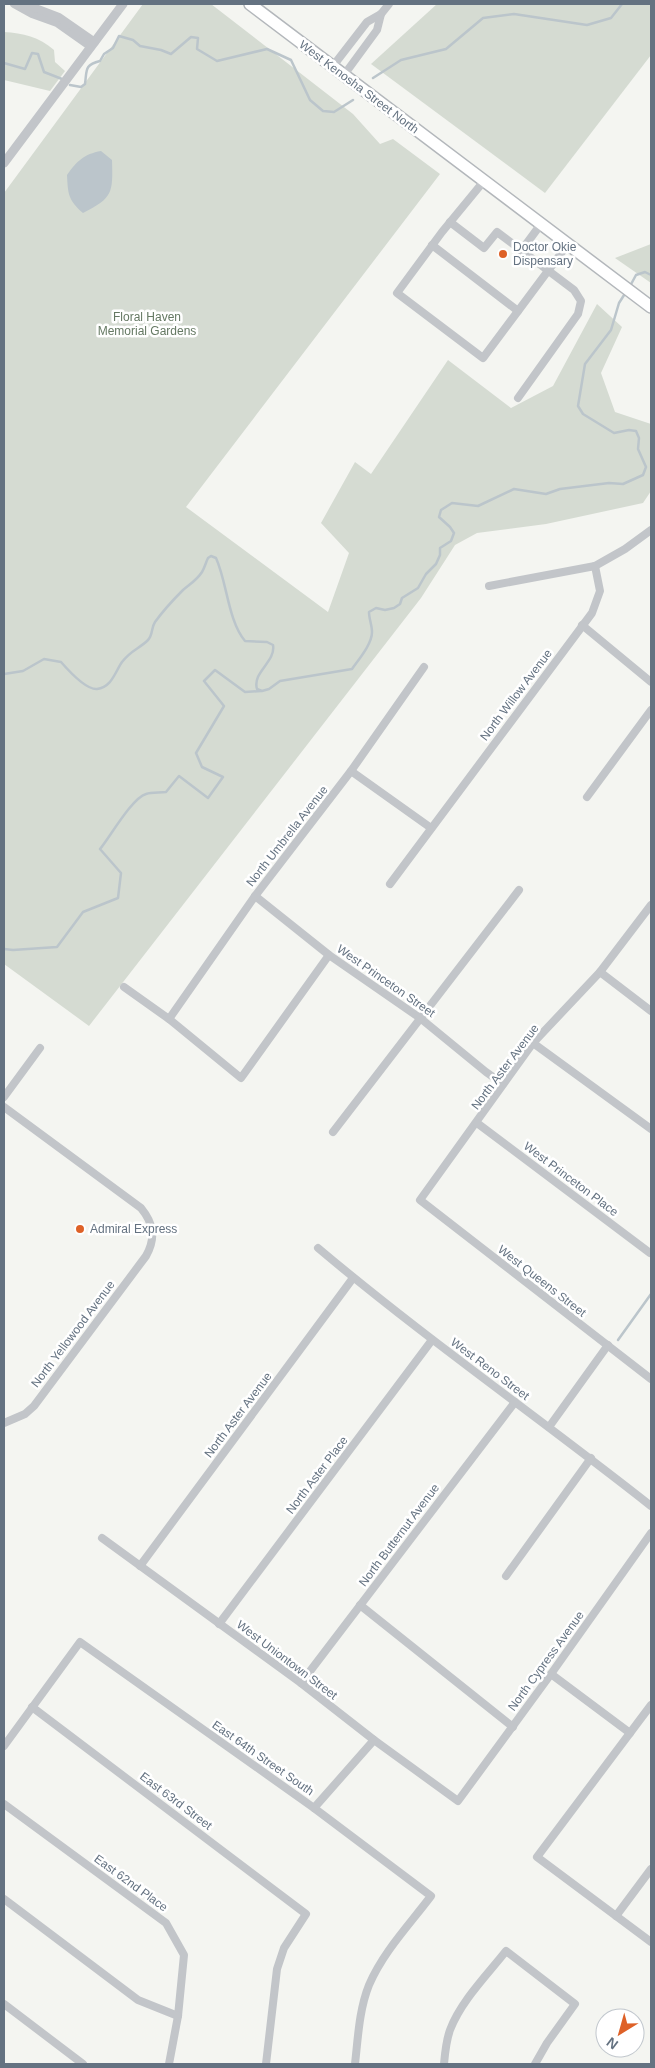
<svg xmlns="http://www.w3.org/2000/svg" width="655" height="2068" font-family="Helvetica,sans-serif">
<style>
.green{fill:#d5dbd2}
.water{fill:#bbc5cb}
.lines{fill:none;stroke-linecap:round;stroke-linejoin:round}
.stream{stroke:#bbc5cb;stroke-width:2.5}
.primary-casing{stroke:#b3b7bb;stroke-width:14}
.minor{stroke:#c2c5c9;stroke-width:8}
.tertiary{stroke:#c2c5c9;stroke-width:9}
.primary{stroke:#fff;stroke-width:11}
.poi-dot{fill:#de6127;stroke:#fff;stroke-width:2}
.labels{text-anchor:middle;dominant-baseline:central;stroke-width:5;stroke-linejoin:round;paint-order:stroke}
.street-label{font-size:12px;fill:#647281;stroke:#fff}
.poi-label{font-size:12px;fill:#647281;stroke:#fff;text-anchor:start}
.park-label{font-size:12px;fill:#657963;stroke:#fff}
</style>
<rect width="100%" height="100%" fill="#f4f5f1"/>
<g class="green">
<path d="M143 4H211L353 114 380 144 393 139 440 174 186 507 328 612 349 553 321 523 355 462 371 474 448 360 511 408 553 386 597 304 622 327 601 373 615 412 651 424V491L643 503 546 524 477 533 455 545 421 598 89 1026 4 964V193Z"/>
<path d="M437 4H651V55L545 193 371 64Z"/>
<path d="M4 32C23 33 39 37 54 50L55 62 65 71 50 91 4 80Z"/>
<path d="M651 244V283L615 258Z"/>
</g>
<path class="water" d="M101 151 112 160C113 193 113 198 83 213 68 200 68 194 67 175 77 161 84 154 101 151Z"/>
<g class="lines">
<g class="stream">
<path d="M4 63 25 69 32 53 38 54 44 72 62 79"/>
<path d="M373 78 401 60 446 49 483 18 514 14 587 25 611 18 622 4"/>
<path d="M70 85 81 87 85 84C87 70 84 65 100 61L104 54 113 48 119 36 133 40 140 46 161 50 171 54 191 37 198 38 197 49 217 61 267 49 291 60 310 100 323 111 334 112 353 100"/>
<path d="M629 288 636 275 645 272 651 275"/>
<path d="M4 674 23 671 44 659 61 662C68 670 86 690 97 689 112 687 115 672 122 662 131 650 139 649 148 640 153 635 151 628 155 622 163 611 173 600 183 590 190 584 197 580 202 572 205 567 206 562 208 558L211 556 216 558C227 582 228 621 245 641L267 642 273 645C276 662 252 672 257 689L262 691 269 689 280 681 352 669C359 659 372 644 372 632 372 625 369 619 369 612L376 608 385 610 394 608 400 604 402 598 418 588 426 574 436 564 440 555V548L451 541 454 533 450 527 439 517 441 510 452 503 478 506 514 489 546 494 560 489 609 483 623 484 643 475 646 467 638 449 639 438 636 431 629 430 614 433 583 414 578 406 585 364 611 330 619 303 626 292"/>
<path d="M4 949 13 950 57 947 83 912 118 898 121 873 100 849C110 837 132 798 146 794 152 792 160 793 166 792L179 776 208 798 223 777 202 767 196 753 224 706 204 681 215 670 245 692 261 691"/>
<path d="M618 1340 651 1294"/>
</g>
<g class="primary-casing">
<path id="primary" d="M250 4 651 307"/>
</g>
<g class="minor">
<path d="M14 4 32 14 57 23 91 47"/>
<path d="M25 4 59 17 95 42"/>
<path d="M333 66 367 22 381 14 389 4"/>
<path d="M344 75 377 30 381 14"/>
<path d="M484 181 442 232 397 293 483 358 568 244"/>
<path d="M450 222 484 248 497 232 574 290 581 301 578 314 518 398"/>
<path d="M432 245 518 311"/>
<path d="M521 251 541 224"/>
<path d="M489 586 595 566 625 549 651 530"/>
<path d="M582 625 651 682"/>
<path d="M351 771 431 828"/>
<path d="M587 797 651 710"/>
<path d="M390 884 592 613 600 591 595 566"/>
<path d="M255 896 329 955 420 1018 486 1072 503 1084"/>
<path d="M651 905 600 972 533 1043 420 1200 651 1379"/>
<path d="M600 972 651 1011"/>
<path d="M124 987 169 1019 241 1078 329 955"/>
<path d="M169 1019 255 896 351 771 424 667"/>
<path d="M533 1043 651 1129"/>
<path d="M4 1097 40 1048"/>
<path d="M4 1107 141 1208C154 1224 156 1238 146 1256L34 1406 25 1414 4 1423"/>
<path d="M477 1123 650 1253"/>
<path d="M333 1132 519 890"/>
<path d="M318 1248C426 1339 541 1419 651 1506"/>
<path d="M549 1427 608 1345"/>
<path d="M102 1538 301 1683 374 1740 458 1801 551 1674 651 1533"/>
<path d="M140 1566 353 1278"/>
<path d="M506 1576 591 1458"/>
<path d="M360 1605 513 1727"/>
<path d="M219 1624 432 1340"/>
<path d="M551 1674 630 1733"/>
<path d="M301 1683 515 1402"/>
<path d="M651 1705 537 1857 651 1942"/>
<path d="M32 1707 306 1914 284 1948 277 1969 266 2064"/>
<path d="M4 1746 80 1642 314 1808 431 1896C410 1924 383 1952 369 1985 359 2010 358 2038 355 2064"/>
<path d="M4 1804 166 1923 184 1955 178 2016 169 2064"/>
<path d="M314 1808 374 1740"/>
<path d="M4 1899 138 2000 178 2016"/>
<path d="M616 1916 651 1869"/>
<path d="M4 2004 83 2064"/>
<path d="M444 2064C445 2053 446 2041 450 2030 461 2001 487 1975 506 1951L575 2004 547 2043 535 2064"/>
</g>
<path class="tertiary" d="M4 163 123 4"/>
<use href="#primary" class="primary"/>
</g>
<g class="poi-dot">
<circle cx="503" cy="254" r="5"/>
<circle cx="80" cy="1229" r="5"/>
</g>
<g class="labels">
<g class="street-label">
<text transform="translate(359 87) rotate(37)">West Kenosha Street North</text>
<text transform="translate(516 695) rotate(-53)">North Willow Avenue</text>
<text transform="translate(287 836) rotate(-52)">North Umbrella Avenue</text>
<text transform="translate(386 981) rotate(35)">West Princeton Street</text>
<text transform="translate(505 1067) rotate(-53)">North Aster Avenue</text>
<text transform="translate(571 1179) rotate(37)">West Princeton Place</text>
<text transform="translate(542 1281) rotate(38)">West Queens Street</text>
<text transform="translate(73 1334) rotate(-53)">North Yellowood Avenue</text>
<text transform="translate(490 1369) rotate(37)">West Reno Street</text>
<text transform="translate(238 1415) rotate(-53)">North Aster Avenue</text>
<text transform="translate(317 1475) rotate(-53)">North Aster Place</text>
<text transform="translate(399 1535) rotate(-53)">North Butternut Avenue</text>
<text transform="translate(287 1660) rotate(37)">West Uniontown Street</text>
<text transform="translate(546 1661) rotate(-54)">North Cypress Avenue</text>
<text transform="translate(263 1758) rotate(35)">East 64th Street South</text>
<text transform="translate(176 1801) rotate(37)">East 63rd Street</text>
<text transform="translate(131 1883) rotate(36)">East 62nd Place</text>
</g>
<g class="poi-label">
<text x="513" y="247">Doctor Okie<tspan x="513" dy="14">Dispensary</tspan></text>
<text x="90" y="1229">Admiral Express</text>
</g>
<g class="park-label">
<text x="147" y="317">Floral Haven<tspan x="147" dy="14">Memorial Gardens</tspan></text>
</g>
</g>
<rect width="655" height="2068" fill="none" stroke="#647281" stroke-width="10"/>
<g transform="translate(620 2033) rotate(217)"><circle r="24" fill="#ffffff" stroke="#c1c7cd"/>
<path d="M0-4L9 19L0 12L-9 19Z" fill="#de6127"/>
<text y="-8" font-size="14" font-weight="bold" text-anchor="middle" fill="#647281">N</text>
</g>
</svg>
